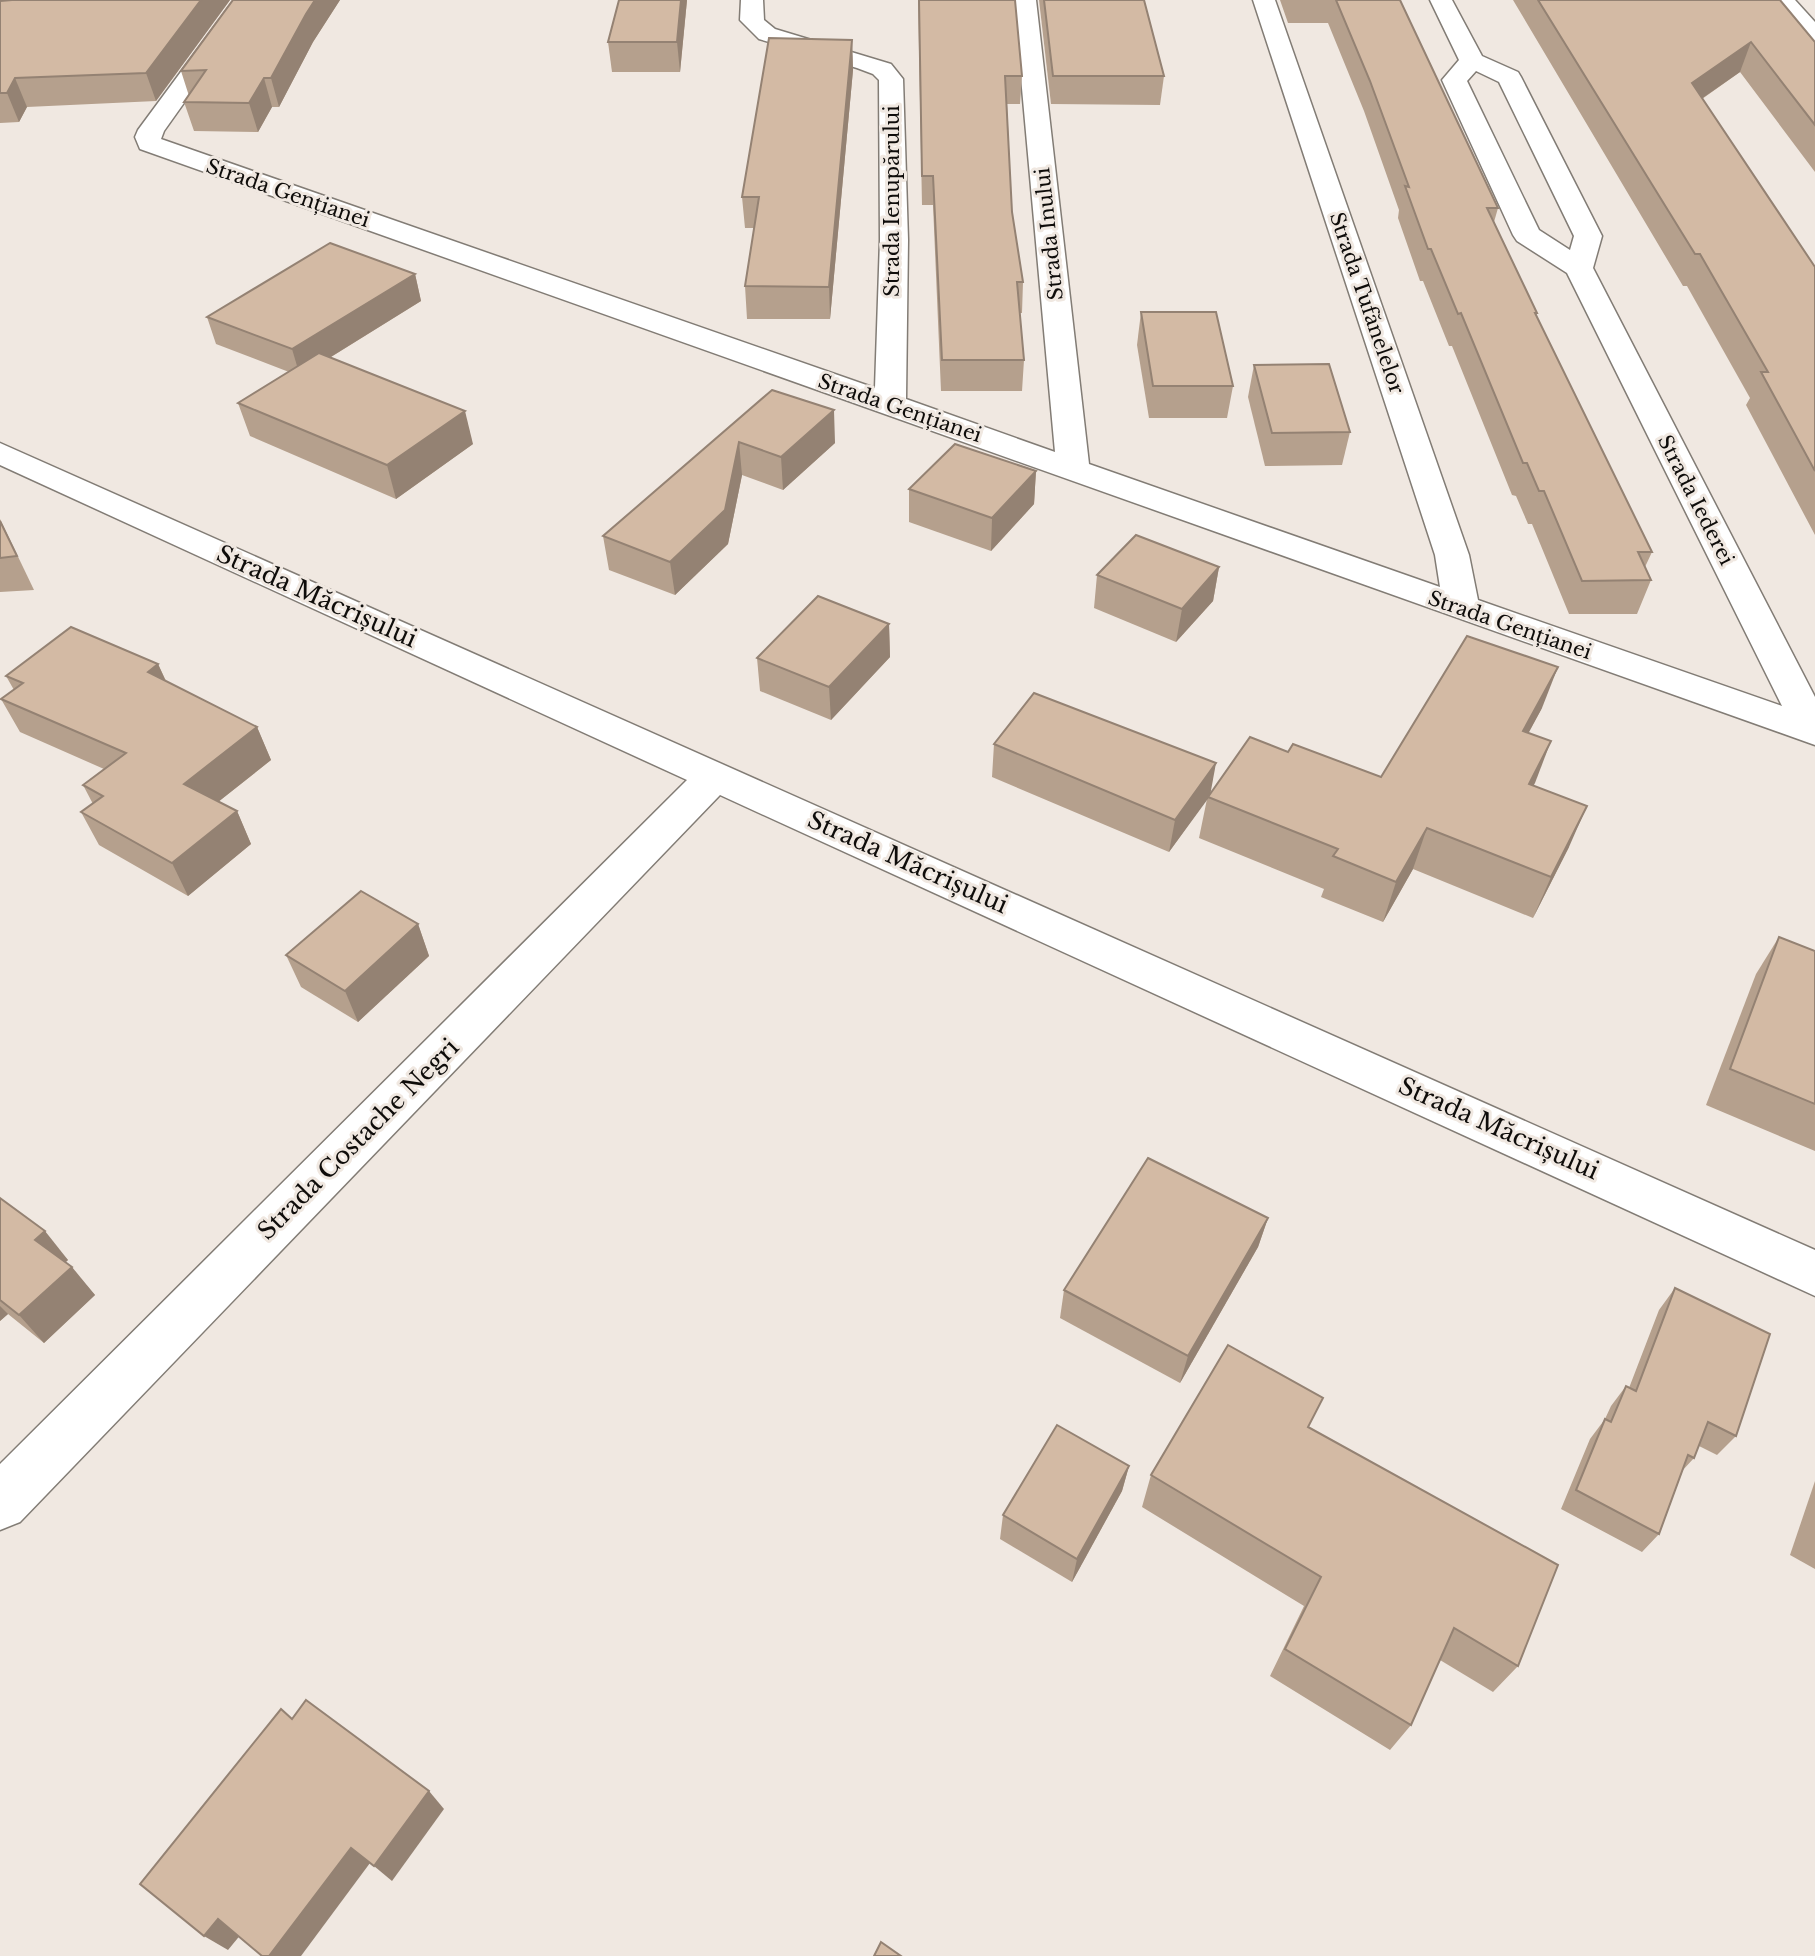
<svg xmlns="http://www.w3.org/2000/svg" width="1815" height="1956" font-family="'Libre Baskerville',serif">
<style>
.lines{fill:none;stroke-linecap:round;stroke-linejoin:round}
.street-casing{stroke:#827c75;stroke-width:3}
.street{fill:#fff;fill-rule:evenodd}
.wall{fill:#b5a08d}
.shaded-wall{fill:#948273}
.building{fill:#d3baa4;stroke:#948273;stroke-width:2}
.labels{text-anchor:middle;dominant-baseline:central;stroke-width:6;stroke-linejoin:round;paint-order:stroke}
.far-street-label{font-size:20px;fill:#0e0c0a;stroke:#f0e8e1}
.street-label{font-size:24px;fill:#0e0c0a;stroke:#f0e8e1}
</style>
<rect width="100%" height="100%" fill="#f0e8e1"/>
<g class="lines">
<g class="street-casing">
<g id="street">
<path d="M234 0H257L164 131 161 139 875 388 880 240 879 80 873 74 857 68 759 39 740 20 741 0H763L764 20 775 29 891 64 903 79 908 240 906 399 1055 452 1014 0H1036L1089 464 1440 587 1435 555 1253 0H1275L1469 555 1478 600 1782 706 1567 273 1517 241 1513 235 1442 80 1459 60 1430 0H1452L1482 56 1518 72 1521 77 1602 236 1593 268 1815 697V745L140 149 135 137 138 130ZM1476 71 1499 82 1574 236 1570 250 1539 230 1467 81Z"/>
<path d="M1772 0H1795L1815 22V44L1807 42Z"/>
<path d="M0 443 1815 1250V1296L720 795 20 1522 0 1530V1464L687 780 0 465Z"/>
</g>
</g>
<use href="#street" class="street"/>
</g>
<g class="wall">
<path d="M230 0 156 101 27 107 19 122 0 123V1Z"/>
<path d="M233 0H340L313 42 279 107H272L258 132 194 131 184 102 189 96 181 71Z"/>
<path d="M687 0 680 72H612L608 42Z"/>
<path d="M918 0H1015L1022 76 1020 104H1007L1012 212 1023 282 1022 313H1020L1024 360 1022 391H941L933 205H922Z"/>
<path d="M1039 0H1144L1164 76 1160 105 1051 104Z"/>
<path d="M1280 0H1400L1498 208 1494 222 1537 313 1536 316 1652 552 1645 567 1651 580 1637 614H1569L1532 524H1528L1516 496 1512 495 1452 346H1449L1423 281H1420L1398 218 1399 210 1364 111 1328 23H1288Z"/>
<path d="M1513 0H1780L1815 42V172L1740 72 1702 99 1815 267V535L1746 405 1750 398 1687 286H1683Z"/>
<path d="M852 40 853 70 830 319H747L745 286 754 228H745L742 197Z"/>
<path d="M415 274 421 301 331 357 473 444 396 499 250 436 238 403 289 372 216 344 207 317Z"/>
<path d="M1141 312 1233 386 1227 418H1149L1137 345Z"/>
<path d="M1254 365 1350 432 1342 465 1265 466 1248 397Z"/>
<path d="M772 390 835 443 783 490 742 475 728 544 675 595 609 570 603 536Z"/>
<path d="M1036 471 1034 504 991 551 909 522V489Z"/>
<path d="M0 519 34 590 0 592Z"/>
<path d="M1219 567 1213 601 1176 642 1094 608 1097 575Z"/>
<path d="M889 624 890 657 831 720 760 691 757 658Z"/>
<path d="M158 664 166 681 257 727 271 760 218 802 237 811 251 844 188 896 99 845 81 812 93 804 83 785 104 769 20 732 1 699 14 690 6 676Z"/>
<path d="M1542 708 1528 733 1533 786 1569 847 1533 918 1413 869 1383 922 1321 897 1324 889 1199 838 1207 799 1169 852 992 777 994 744 1210 794 1288 752 1381 777Z"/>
<path d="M418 924 429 956 358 1022 301 987 286 955Z"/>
<path d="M1779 937 1815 951V1151L1706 1105 1756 974Z"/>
<path d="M0 1198 68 1260 66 1262 95 1295 44 1343 8 1314 0 1321Z"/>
<path d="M1268 1218 1258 1247 1180 1383 1060 1318 1064 1290Z"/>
<path d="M1675 1288 1736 1436 1717 1455 1699 1446 1694 1458 1682 1471 1659 1534 1642 1552 1561 1509 1590 1439 1605 1419 1611 1406 1626 1386 1629 1388 1659 1310Z"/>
<path d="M1310 1428 1518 1666 1493 1692 1440 1660 1411 1725 1390 1750 1270 1676 1304 1606 1142 1507 1151 1475Z"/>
<path d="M1129 1466 1122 1491 1072 1582 1000 1539 1003 1515Z"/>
<path d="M1815 1481V1569L1790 1555Z"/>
</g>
<g class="shaded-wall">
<path d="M201 0H230L156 101 146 73Z"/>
<path d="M315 0H340L313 42 279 107 271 78 306 14Z"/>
<path d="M681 0H687L680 72 677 42Z"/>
<path d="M852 40 853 70 830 319 829 287Z"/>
<path d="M1751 42 1740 72 1681 113 1692 83Z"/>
<path d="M15 78 27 107 19 122 7 93Z"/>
<path d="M264 78 272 107 258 132 249 103Z"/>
<path d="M415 274 421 301 300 376 292 349Z"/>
<path d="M834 410 835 443 783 490 781 457Z"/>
<path d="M465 411 473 444 396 499 387 465Z"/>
<path d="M739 442 742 475 728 544 675 595 670 562Z"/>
<path d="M1036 471 1034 504 991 551 992 518Z"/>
<path d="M1219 567 1213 601 1176 642 1182 609Z"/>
<path d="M889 624 890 657 831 720 829 687Z"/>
<path d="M158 664 173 697 148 672Z"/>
<path d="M1558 667 1542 708 1507 773 1523 731Z"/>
<path d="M257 727 271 760 199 817 184 784Z"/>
<path d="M1551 741 1535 783 1512 825 1529 784Z"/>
<path d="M1216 763 1210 796 1169 852 1175 820Z"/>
<path d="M1587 806 1569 847 1533 918 1551 877Z"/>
<path d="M237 811 251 844 188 896 172 863Z"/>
<path d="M1427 828 1413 869 1383 922 1396 882Z"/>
<path d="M418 924 429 956 358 1022 345 991Z"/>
<path d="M1268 1218 1258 1247 1180 1383 1188 1356Z"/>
<path d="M45 1231 68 1260 58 1268 35 1240Z"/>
<path d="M72 1267 95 1295 44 1343 19 1315Z"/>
<path d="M0 1306 8 1314 0 1321Z"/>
<path d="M1129 1466 1122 1491 1072 1582 1077 1559Z"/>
<path d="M429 1791 444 1809 392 1881 374 1866Z"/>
<path d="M351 1848 370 1863 301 1956H269Z"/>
<path d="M218 1919 242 1933 228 1950 204 1936Z"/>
</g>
<g class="building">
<path d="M12 0H201L146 73 15 78 7 93H0V1Z"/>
<path d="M233 0H315L306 14 271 78H264L249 103 184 102 206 70 181 71Z"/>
<path d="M619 0H681L677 42H608Z"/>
<path d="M919 0H1015L1022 76H1005L1012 212 1023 282H1017L1024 360H942L933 176H922Z"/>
<path d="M1044 0H1144L1164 76H1053Z"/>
<path d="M1336 0H1400L1498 208H1487L1537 313H1535L1652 552H1638L1651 580 1582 581 1544 491H1539L1527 463H1523L1461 313 1458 314 1431 249H1428L1405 186 1409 187 1370 81Z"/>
<path d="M1538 0H1780L1815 42V125L1751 42 1692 83 1815 267V471L1761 372H1768L1700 254H1695Z"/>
<path d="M769 38 852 40 829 287 745 286 759 197H742Z"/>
<path d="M330 243 415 274 292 349 207 317Z"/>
<path d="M1141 312H1216L1233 386H1153Z"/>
<path d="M319 353 465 411 387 465 238 403Z"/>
<path d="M1329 364 1350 432 1272 433 1254 365Z"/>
<path d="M772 390 834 410 781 457 739 442 725 510 670 562 603 536Z"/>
<path d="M955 444 1036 471 992 518 909 489Z"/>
<path d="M0 521 17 556 0 558Z"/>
<path d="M1136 535 1219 567 1182 609 1097 575Z"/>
<path d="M818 596 889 624 829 687 757 658Z"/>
<path d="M71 627 158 664 148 672 257 727 184 784 237 811 172 863 81 812 103 796 83 785 126 753 1 699 23 683 6 676Z"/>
<path d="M1467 636 1558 667 1523 731 1551 741 1529 784 1587 806 1551 877 1427 828 1396 882 1333 856 1338 849 1208 797 1250 737 1288 752 1293 744 1381 777Z"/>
<path d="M1034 693 1216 763 1175 820 994 744Z"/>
<path d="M361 891 418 924 345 991 286 955Z"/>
<path d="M1779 937 1815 951V1104L1730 1069Z"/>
<path d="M1148 1158 1268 1218 1188 1356 1064 1290Z"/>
<path d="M0 1198 45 1231 35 1240 72 1267 19 1315 0 1300Z"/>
<path d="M1675 1288 1770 1334 1736 1436 1708 1422 1694 1458 1688 1455 1659 1534 1576 1490 1605 1419 1611 1422 1626 1386 1636 1391Z"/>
<path d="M1228 1345 1323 1398 1308 1427 1558 1565 1518 1666 1454 1628 1411 1725 1285 1649 1321 1577 1151 1475Z"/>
<path d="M1057 1425 1129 1466 1077 1559 1003 1515Z"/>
<path d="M306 1700 429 1791 374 1866 351 1848 269 1956H262L218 1919 204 1936 140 1884 281 1709 292 1719Z"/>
<path d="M881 1942 901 1956H874Z"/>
</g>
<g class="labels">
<g class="far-street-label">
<text transform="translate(288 193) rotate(19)">Strada Gențianei</text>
<text transform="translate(892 201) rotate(-90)">Strada Ienupărului</text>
<text transform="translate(1049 234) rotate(-96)">Strada Inului</text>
<text transform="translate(1367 303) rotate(71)">Strada Tufănelelor</text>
<text transform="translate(900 408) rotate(19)">Strada Gențianei</text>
<text transform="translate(1696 500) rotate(63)">Strada Iederei</text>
<text transform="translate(1510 625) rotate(19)">Strada Gențianei</text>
</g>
<g class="street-label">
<text transform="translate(317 596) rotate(24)">Strada Măcrișului</text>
<text transform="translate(908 862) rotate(24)">Strada Măcrișului</text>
<text transform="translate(1499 1128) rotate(24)">Strada Măcrișului</text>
<text transform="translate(358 1139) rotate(-45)">Strada Costache Negri</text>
</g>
</g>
</svg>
